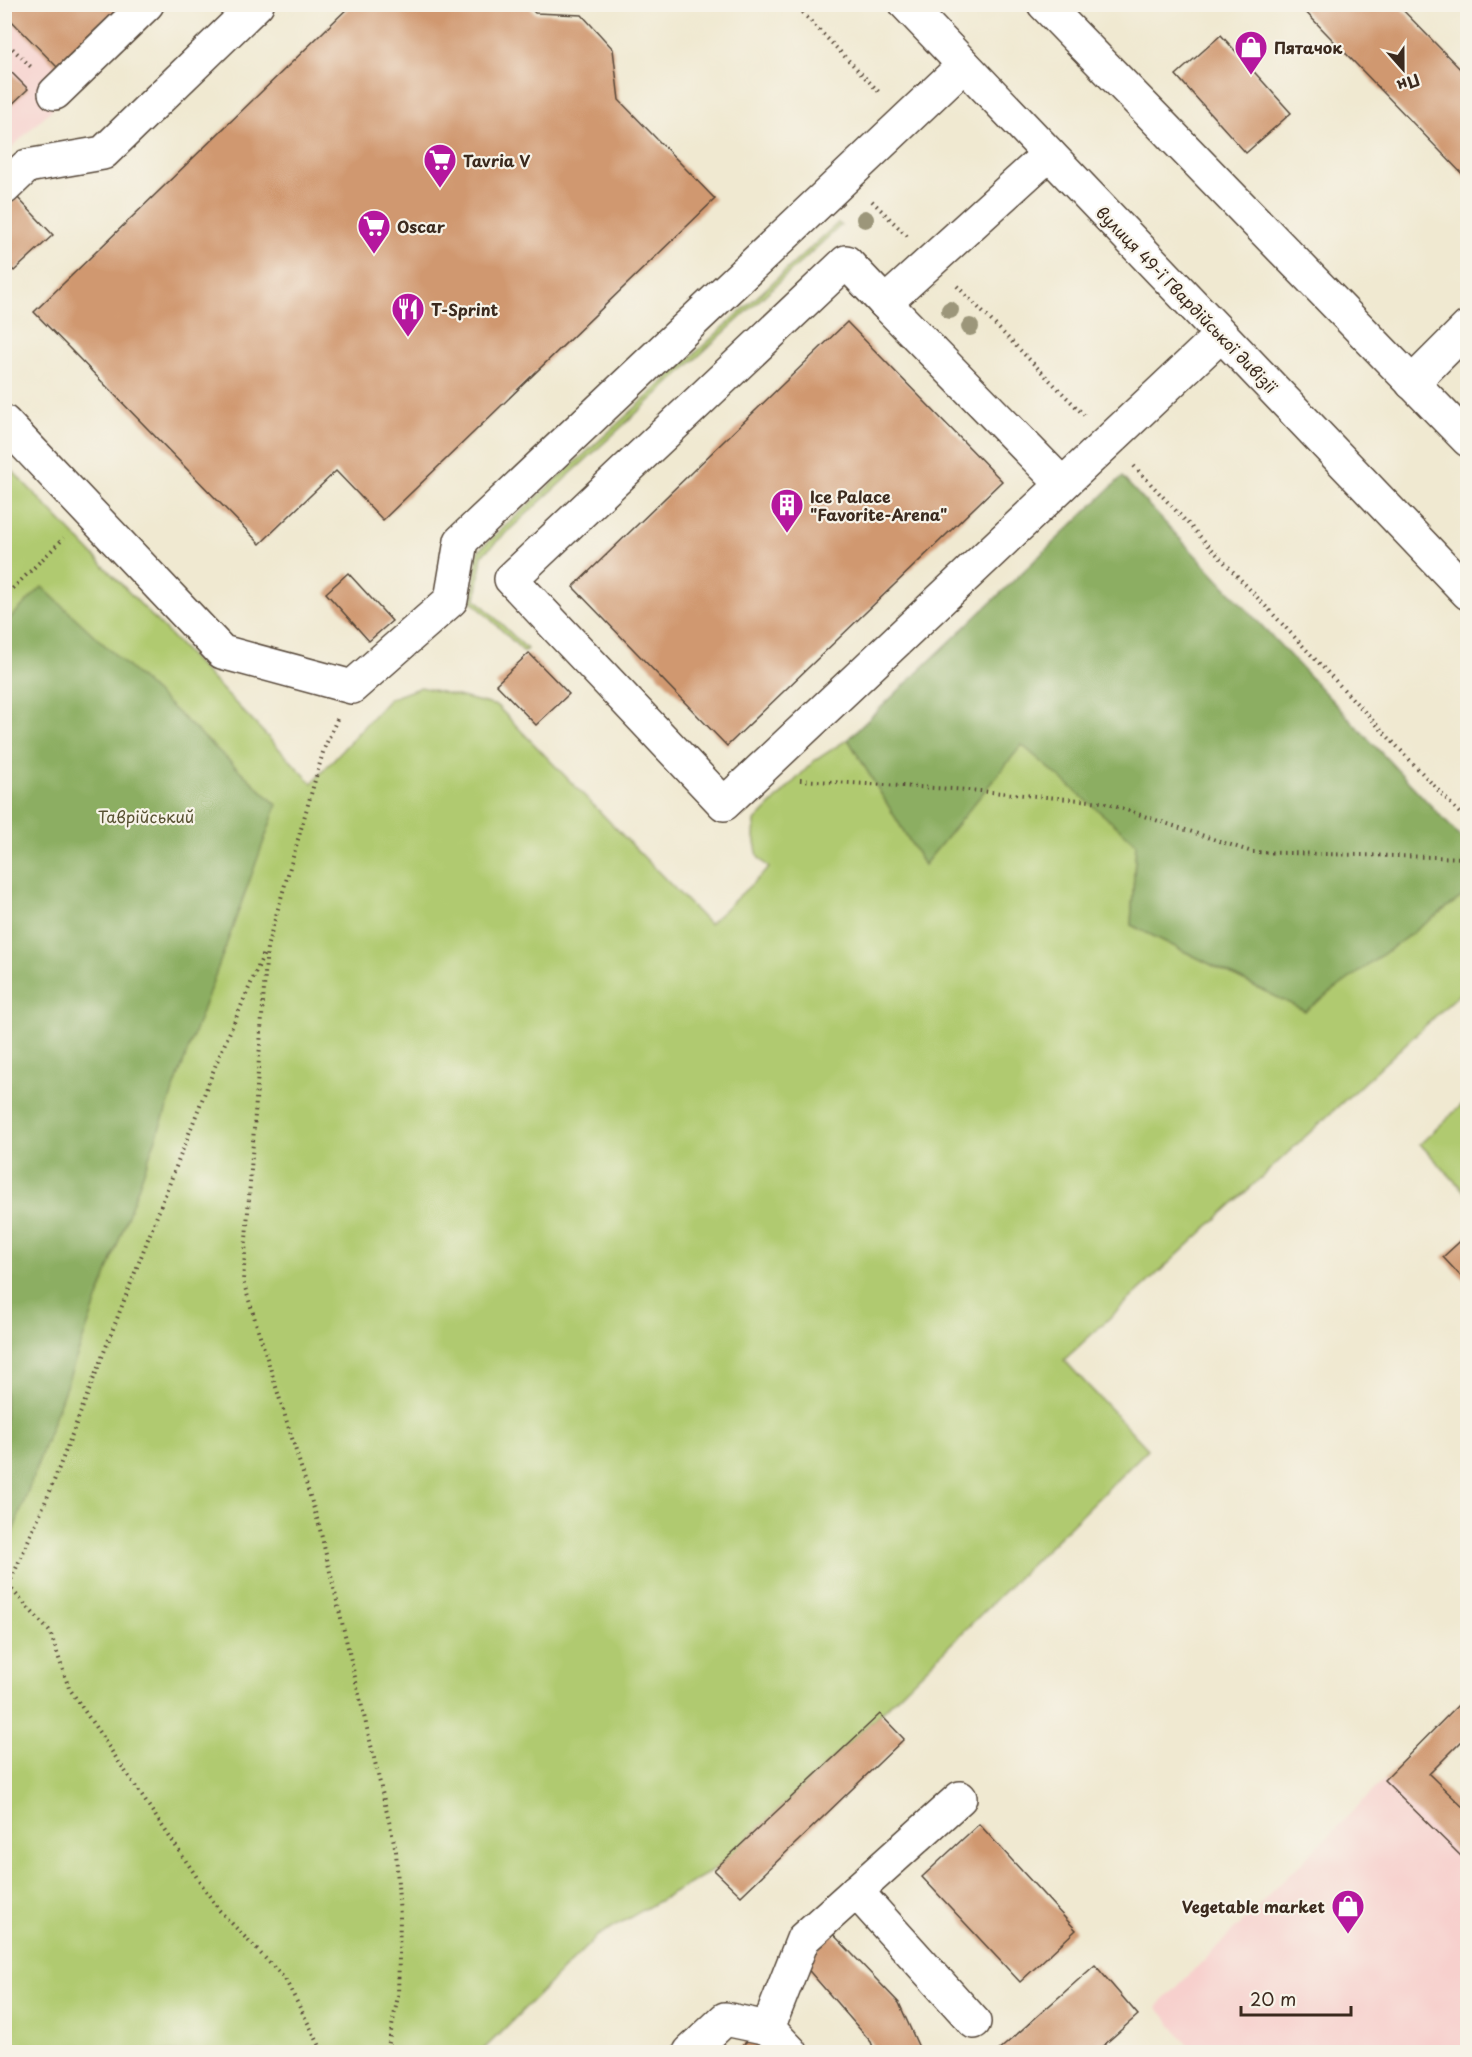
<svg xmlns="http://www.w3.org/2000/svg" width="1472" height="2057" font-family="'Playpen Sans',sans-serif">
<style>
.built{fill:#f7d0cd}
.green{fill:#b0ca70;stroke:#767a47;stroke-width:1.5}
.forest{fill:#8cae62;stroke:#646c40;stroke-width:1.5}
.building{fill:#d09870}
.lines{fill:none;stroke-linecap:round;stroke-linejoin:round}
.minor-casing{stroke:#564739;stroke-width:36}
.path{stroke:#564739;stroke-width:4;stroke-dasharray:1.5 4.5;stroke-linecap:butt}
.minor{stroke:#fff;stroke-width:33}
.tree{fill:#9c967a}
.labels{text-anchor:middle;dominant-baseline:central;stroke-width:4.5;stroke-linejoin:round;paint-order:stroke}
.poi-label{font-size:16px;font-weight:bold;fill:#3b2a1e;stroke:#f7f3e8;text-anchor:start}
.street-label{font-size:16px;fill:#3b2a1e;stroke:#f7f3e8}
.park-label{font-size:16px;fill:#585232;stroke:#f7f3e8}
</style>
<rect width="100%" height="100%" fill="#f7f3e8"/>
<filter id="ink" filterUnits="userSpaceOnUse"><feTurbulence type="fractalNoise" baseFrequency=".0167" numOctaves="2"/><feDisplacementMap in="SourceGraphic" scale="12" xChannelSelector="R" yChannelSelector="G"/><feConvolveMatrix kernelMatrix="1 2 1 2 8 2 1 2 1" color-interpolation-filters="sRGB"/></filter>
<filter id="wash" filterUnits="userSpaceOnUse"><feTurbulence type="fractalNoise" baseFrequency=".008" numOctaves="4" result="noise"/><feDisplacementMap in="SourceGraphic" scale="24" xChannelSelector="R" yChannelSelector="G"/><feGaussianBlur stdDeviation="1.35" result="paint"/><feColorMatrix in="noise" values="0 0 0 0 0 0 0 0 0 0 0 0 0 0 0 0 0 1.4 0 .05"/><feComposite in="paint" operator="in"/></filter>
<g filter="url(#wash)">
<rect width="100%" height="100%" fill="#f0e9d1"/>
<g class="built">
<path d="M5 5H161L5 154Z"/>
<path d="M1384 1780 1467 1863V2052H1194L1157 2007Z"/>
</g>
<g class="green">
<path d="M838 223 841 225 482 555 476 599 527 649 524 652 472 601 478 551Z"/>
<path d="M4 462 312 783 389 699 421 687 497 706 709 924 769 868 758 857 754 837 755 821 814 761 848 739 924 865 1022 744 1136 843 1131 925 1305 1011 1467 893V987L1064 1360 1148 1449 880 1714 714 1870 597 1936 481 2052H5Z"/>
<path d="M1467 1100V1194L1420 1144Z"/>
</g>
<g class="forest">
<path d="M1122 477 1467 844V893L1305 1011 1131 925 1136 843 1022 745 924 865 848 739Z"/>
<path d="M42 587 277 805 5 1554 4 624Z"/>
</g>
<g id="blocks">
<g class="building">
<path d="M4 4H122L57 67 4 13Z"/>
<path d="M352 4H527L535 13 582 15 613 49 619 100 715 199 383 520 336 471 260 544 34 312Z"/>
<path d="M1298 4H1397L1468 77V180Z"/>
<path d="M1221 35 1291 113 1246 153 1176 75Z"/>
<path d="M4 65 28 89 4 112Z"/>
<path d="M17 197 53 235 14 271 4 261V209Z"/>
<path d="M847 322 1002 481 727 746 573 587Z"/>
<path d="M348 573 392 621 369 641 326 593Z"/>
<path d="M529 653 569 694 536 725 496 684Z"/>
<path d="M1468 1234V1284L1443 1257Z"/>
<path d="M1468 1695V1735L1429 1774 1468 1812V1863L1384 1780Z"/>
<path d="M880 1714 904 1739 741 1896 714 1870Z"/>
<path d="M979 1824 1076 1930 1020 1982 922 1877Z"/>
<path d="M831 1932 899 2003 921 2052H875L871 2042 804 1965Z"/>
<path d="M1095 1965 1138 2015 1096 2052H997Z"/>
<path d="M754 2035 770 2052H735Z"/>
</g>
</g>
</g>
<g filter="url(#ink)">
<use href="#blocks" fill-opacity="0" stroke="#564739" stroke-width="1.5"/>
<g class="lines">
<g class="minor-casing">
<g id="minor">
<path d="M906 4 1468 593"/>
<path d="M1044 4 1468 440"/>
<path d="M55 93 147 4"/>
<path d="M1049 154 885 303 846 262 511 579 724 804 1221 335"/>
<path d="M4 188 27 166 103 153 257 4"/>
<path d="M885 303 1062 484"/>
<path d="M1412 383 1468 327"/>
<path d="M4 422 222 652 352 687 451 600 461 541 964 65"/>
<path d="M856 1891 974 2022"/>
<path d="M768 2028 803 1939 960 1798"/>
<path d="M690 2052 725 2019 768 2028 791 2052"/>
</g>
</g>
<g class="path">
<path d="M794 4 881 94"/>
<path d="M4 40 31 67"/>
<path d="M872 201 907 236"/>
<path d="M957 286 1084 415"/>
<path d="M1134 466 1468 822"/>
<path d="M4 597 64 538"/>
<path d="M337 719 324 749 267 947 243 1281 319 1525 396 1851 400 1917 398 1996 387 2052"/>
<path d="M800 780 969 790 1102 802 1252 852 1468 858"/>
<path d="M4 1581 50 1632 69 1688 219 1910 285 1979 323 2052"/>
<path d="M4 1596 50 1491 216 1064 265 951"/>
</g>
<use href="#minor" class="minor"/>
</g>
<g class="tree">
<circle cx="865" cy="219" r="9"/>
<circle cx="950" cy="310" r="9"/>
<circle cx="970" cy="327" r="9"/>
</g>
</g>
<defs>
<g id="shop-pin" transform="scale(1.725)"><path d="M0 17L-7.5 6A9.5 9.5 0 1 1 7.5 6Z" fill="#b5179e" stroke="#f7f3e8"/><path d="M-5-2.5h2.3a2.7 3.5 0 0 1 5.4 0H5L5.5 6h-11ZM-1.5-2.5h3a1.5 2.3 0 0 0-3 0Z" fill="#fff"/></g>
<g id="supermarket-pin" transform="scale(1.725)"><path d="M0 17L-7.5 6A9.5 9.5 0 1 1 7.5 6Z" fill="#b5179e" stroke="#f7f3e8"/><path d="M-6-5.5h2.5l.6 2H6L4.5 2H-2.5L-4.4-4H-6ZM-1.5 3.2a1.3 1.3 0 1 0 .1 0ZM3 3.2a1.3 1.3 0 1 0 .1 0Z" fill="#fff"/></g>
<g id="restaurant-pin" transform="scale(1.725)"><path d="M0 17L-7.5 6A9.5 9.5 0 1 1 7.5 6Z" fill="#b5179e" stroke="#f7f3e8"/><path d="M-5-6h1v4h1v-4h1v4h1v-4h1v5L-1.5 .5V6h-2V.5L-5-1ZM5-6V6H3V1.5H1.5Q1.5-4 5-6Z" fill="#fff"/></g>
<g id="building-pin" transform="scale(1.725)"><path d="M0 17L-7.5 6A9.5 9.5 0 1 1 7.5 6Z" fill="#b5179e" stroke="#f7f3e8"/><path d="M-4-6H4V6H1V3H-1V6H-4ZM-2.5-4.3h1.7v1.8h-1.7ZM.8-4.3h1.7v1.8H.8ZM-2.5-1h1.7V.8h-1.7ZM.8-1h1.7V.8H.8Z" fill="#fff"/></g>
</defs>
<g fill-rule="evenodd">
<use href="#shop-pin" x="1251" y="47"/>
<use href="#supermarket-pin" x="440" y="160"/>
<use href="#supermarket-pin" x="374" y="226"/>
<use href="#restaurant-pin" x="408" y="309"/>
<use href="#building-pin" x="787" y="505"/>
<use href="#shop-pin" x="1348" y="1906"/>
</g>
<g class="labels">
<g class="poi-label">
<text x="1274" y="47">Пятачок</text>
<text x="463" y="160">Tavria V</text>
<text x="397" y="226">Oscar</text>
<text x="431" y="309">T-Sprint</text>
<text x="810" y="496">Ice Palace<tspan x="810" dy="18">"Favorite-Arena"</tspan></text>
<text x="1325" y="1906" text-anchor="end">Vegetable market</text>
</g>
<g class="street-label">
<text transform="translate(1187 299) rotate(46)">вулиця 49-ї Гвардійської дивізії</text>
</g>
<g class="park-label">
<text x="146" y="816">Таврійський</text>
</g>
</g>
<rect width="1472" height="2057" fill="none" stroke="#f7f3e8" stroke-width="24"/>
<g transform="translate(1403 69) rotate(159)" stroke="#f7f3e8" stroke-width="4.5" paint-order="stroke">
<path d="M0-4.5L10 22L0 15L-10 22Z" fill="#3b2a1e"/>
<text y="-9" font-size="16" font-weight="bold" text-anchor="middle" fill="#3b2a1e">Пн</text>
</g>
<path d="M1241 2006v9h110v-9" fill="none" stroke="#3b2a1e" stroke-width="3"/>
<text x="1250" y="2006" font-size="18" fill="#3b2a1e" stroke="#f7f3e8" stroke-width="4.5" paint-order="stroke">20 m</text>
</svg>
